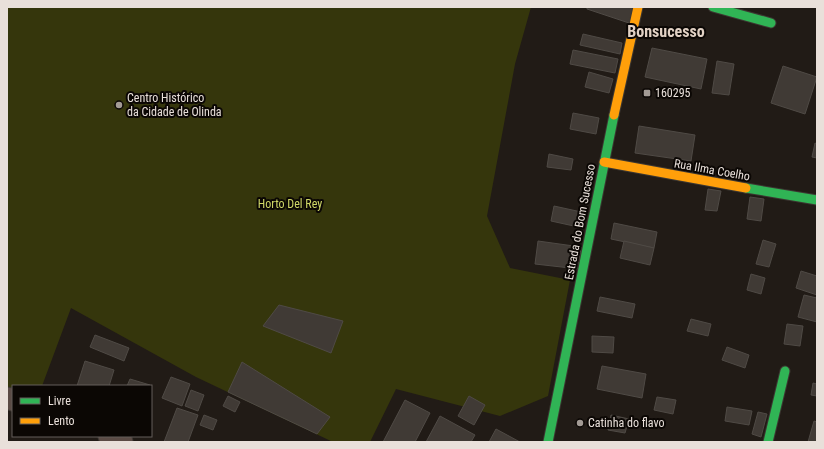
<svg xmlns="http://www.w3.org/2000/svg" width="824" height="449" font-family="'Roboto Condensed',sans-serif">
<style>
.green{fill:#35360c}
.building{fill:#403a35;stroke:#4f4a45}
.lines{fill:none;stroke-linecap:round;stroke-linejoin:round}
.street-casing{stroke:#3c3732;stroke-width:23}
.fast-casing{stroke:#3c3732;stroke-width:11}
.slow-casing{stroke:#3c3732;stroke-width:11}
.street{stroke:#5b4b45;stroke-width:21}
.fast{stroke:#30b455;stroke-width:9}
.slow{stroke:#ff9f0a;stroke-width:9}
.poi-dot{fill:#a39b95;stroke:#0b0704;stroke-width:1.5}
.labels{text-anchor:middle;dominant-baseline:central;stroke-width:4;stroke-linejoin:round;paint-order:stroke}
.poi-label{font-size:12px;fill:#e9e0da;stroke:#0b0704;text-anchor:start}
.street-label{font-size:12px;fill:#e9e0da;stroke:#0b0704}
.park-label{font-size:12px;fill:#d0d867;stroke:#0b0704}
.district-label{font-size:16px;font-weight:bold;fill:#e2d2c5;stroke:#0b0704}
</style>
<rect width="100%" height="100%" fill="#211b16"/>
<path class="green" d="M7 7H531L515 64 487 216 510 268 570 280 548 396 500 416 396 389 370 442H333L196 377 71 308 42 386H13V391L7 388Z"/>
<g class="building">
<path d="M587 7H635L629 23 587 9Z"/>
<path d="M583 34 622 43 620 54 580 45Z"/>
<path d="M652 48 707 59 701 89 645 77Z"/>
<path d="M573 50 618 59 615 73 570 64Z"/>
<path d="M717 61 734 64 729 95 712 93Z"/>
<path d="M783 66 817 77 805 114 771 103Z"/>
<path d="M589 72 613 79 609 93 585 87Z"/>
<path d="M573 113 599 118 596 134 570 129Z"/>
<path d="M639 126 695 135 691 161 635 153Z"/>
<path d="M815 143 817 144V158L812 157Z"/>
<path d="M549 154 573 159 571 170 547 167Z"/>
<path d="M708 189 721 191 717 211 705 210Z"/>
<path d="M750 197 764 199 761 221 747 219Z"/>
<path d="M554 206 586 213 583 228 551 221Z"/>
<path d="M614 223 657 232 654 248 611 239Z"/>
<path d="M763 240 776 244 769 267 756 264Z"/>
<path d="M538 241 581 247 579 269 535 264Z"/>
<path d="M624 241 654 248 650 265 620 258Z"/>
<path d="M801 271 817 276V295L796 288Z"/>
<path d="M751 274 765 278 761 294 747 290Z"/>
<path d="M804 295 817 298V322L798 317Z"/>
<path d="M600 297 635 304 632 318 597 311Z"/>
<path d="M279 305 343 321 331 353 263 326Z"/>
<path d="M691 319 711 324 708 336 687 331Z"/>
<path d="M787 324 803 326 800 346 784 344Z"/>
<path d="M95 335 129 348 124 361 90 347Z"/>
<path d="M592 336 614 337 613 353 592 352Z"/>
<path d="M727 347 749 355 745 368 722 360Z"/>
<path d="M85 361 114 370 109 386H77Z"/>
<path d="M242 362 330 417 317 434 228 392Z"/>
<path d="M602 366 646 374 642 398 597 389Z"/>
<path d="M171 377 190 384 182 406 162 398Z"/>
<path d="M130 379 150 385V386H127Z"/>
<path d="M813 383 817 384V396L811 395Z"/>
<path d="M191 390 204 395 198 411 185 406Z"/>
<path d="M228 396 240 402 235 412 223 406Z"/>
<path d="M469 396 485 405 474 425 458 416Z"/>
<path d="M657 397 676 400 673 414 654 410Z"/>
<path d="M405 400 430 413 415 442H383Z"/>
<path d="M727 407 752 411 749 425 725 421Z"/>
<path d="M177 408 198 415 188 442H164Z"/>
<path d="M758 412 767 414 761 437 752 434Z"/>
<path d="M204 415 217 420 213 430 200 425Z"/>
<path d="M611 415 629 419 625 433 608 430Z"/>
<path d="M440 416 475 435 471 442H426Z"/>
<path d="M814 421 817 422V442H808Z"/>
<path d="M496 429 520 442H489Z"/>
</g>
<g class="lines">
<g class="street-casing">
<g id="street">
<path d="M7 398 13 400"/>
<path d="M109 436 122 442"/>
</g>
</g>
<g class="fast-casing">
<g id="fast">
<path d="M713 7 771 23"/>
<path d="M746 188 817 200"/>
<path d="M548 442 614 115"/>
<path d="M768 442 785 371"/>
</g>
</g>
<g class="slow-casing">
<g id="slow">
<path d="M614 115 638 7"/>
<path d="M604 162 746 188"/>
</g>
</g>
<use href="#street" class="street"/>
<use href="#fast" class="fast"/>
<use href="#slow" class="slow"/>
</g>
<g class="poi-dot">
<rect x="643" y="89" width="8" height="8" rx="2"/>
<circle cx="119" cy="105" r="4"/>
<circle cx="580" cy="423" r="4"/>
</g>
<g class="labels">
<g class="poi-label">
<text x="655" y="93">160295</text>
<text x="127" y="98">Centro Histórico<tspan x="127" dy="14">da Cidade de Olinda</tspan></text>
<text x="588" y="423">Catinha do flavo</text>
</g>
<g class="street-label">
<text transform="translate(712 170) rotate(10)">Rua Ilma Coelho</text>
<text transform="translate(580 222) rotate(-79)">Estrada do Bom Sucesso</text>
</g>
<g class="park-label">
<text x="290" y="204">Horto Del Rey</text>
</g>
<g class="district-label">
<text x="666" y="31">Bonsucesso</text>
</g>
</g>
<rect width="824" height="449" fill="none" stroke="#e9e0da" stroke-width="16"/>
<rect x="12" y="385" width="140" height="52" fill="#0b0704" stroke="#645e5a"/>
<rect x="20" y="398" width="20" height="6" fill="#30b455" stroke="#645e5a"/>
<text x="48" y="405" font-size="12" fill="#e9e0da">Livre</text>
<rect x="20" y="418" width="20" height="6" fill="#ff9f0a" stroke="#645e5a"/>
<text x="48" y="425" font-size="12" fill="#e9e0da">Lento</text>
</svg>
